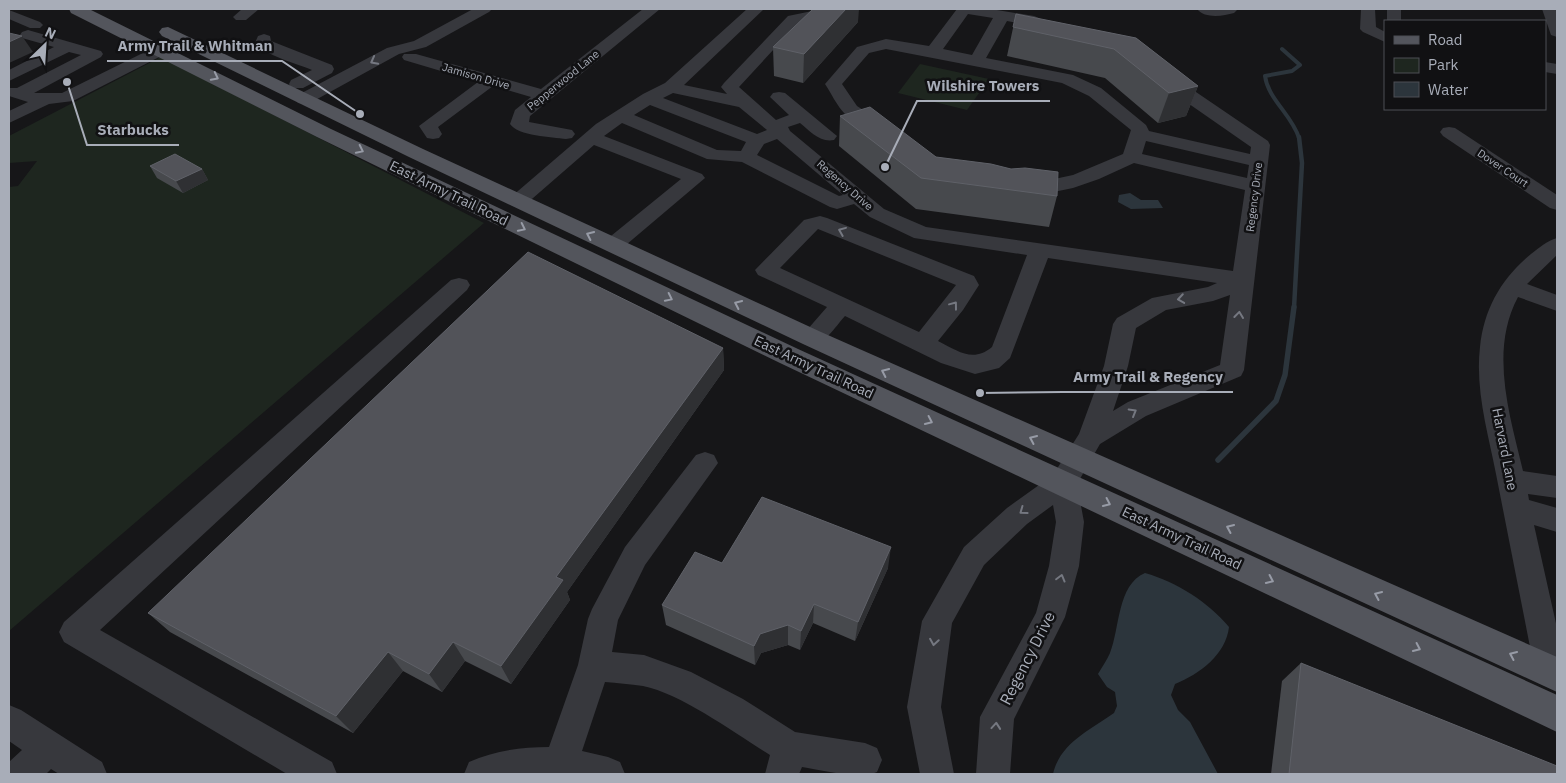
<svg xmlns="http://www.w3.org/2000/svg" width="1566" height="783" font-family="'IBM Plex Sans',sans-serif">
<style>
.green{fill:#1e261f}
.water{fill:#2c353c}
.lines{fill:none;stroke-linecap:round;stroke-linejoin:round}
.stream-far2{stroke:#2c353c;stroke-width:4}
.stream-far1{stroke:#2c353c;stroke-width:4.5}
.stream{stroke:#2c353c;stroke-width:5.5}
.minor{fill:#37383d;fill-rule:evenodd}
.major{fill:#53555c;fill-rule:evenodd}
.wall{fill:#47494d}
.shaded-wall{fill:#2f3033}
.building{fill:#525359;stroke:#5f6168}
.oneway{stroke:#757881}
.oneway2{stroke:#979ba6}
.labels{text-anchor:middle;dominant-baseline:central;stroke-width:5;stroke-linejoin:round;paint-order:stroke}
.far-street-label{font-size:11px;fill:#a8adb8;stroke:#111113}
.street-label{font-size:14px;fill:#a8adb8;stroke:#111113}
.near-street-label{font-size:16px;fill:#a8adb8;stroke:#111113}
.leader{fill:none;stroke:#a8adb8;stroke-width:2}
.callout-dot{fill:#a8adb8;stroke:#111113;stroke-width:2}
.callout-label{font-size:15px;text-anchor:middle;font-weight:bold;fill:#a8adb8;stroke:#111113;stroke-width:5;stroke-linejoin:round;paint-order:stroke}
</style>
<rect width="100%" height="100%" fill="#161618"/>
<g class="green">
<path d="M161 57 484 223 9 631V187L18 186 37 161 9 163V136Z"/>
<path d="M920 64 989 79 967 110 898 93Z"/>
</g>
<g class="water">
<path d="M1130 193 1141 200H1158L1163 208 1131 209 1118 202 1119 195Z"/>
<path d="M1145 573C1177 582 1208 602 1229 627 1226 654 1200 674 1175 684L1171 695 1178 710 1190 722 1218 774H1053C1060 743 1090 730 1114 713L1117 706 1115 692 1107 687 1098 674C1102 667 1107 660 1110 653 1120 628 1117 585 1145 573Z"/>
</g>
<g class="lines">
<path class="stream-far2" d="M1282 49 1300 65 1292 71 1265 76C1268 99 1292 115 1299 138"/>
<path class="stream-far1" d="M1294 308 1302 163 1299 137"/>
<path class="stream" d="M1218 460 1276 401 1285 375 1294 307"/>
<g class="minor">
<path d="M242 9H259L246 20H236L233 17Z"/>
<path d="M473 9H492L489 12 426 47 399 54 310 103 304 104 298 103 295 99 298 95 387 48 414 41Z"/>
<path d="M643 9H660L530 116 529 122 572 130 575 134 572 138 566 139C552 137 518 136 510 124L515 110 531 97 493 86 438 127 442 134 439 138 433 139 427 138 419 126 478 82 404 60 402 57 404 54H416L541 89Z"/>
<path d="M747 9H764L684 85 727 94 721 87 724 83 788 16 822 9H851L849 12 798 23 739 87 776 120 789 115 770 97 773 93 779 92 785 93 837 136 834 140C820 143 810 131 800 123L788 127 790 131 884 209 926 227 1233 271 1245 190 1134 163 1099 179 1073 188 1039 195 1024 197 1017 195 1014 191 1017 187 1073 175 1123 154 1131 130 1089 96 1062 83 886 49 869 53 842 84 857 106 889 127 892 131 889 135C877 138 854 123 845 114 837 106 831 93 825 84L857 47 886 39 929 46 957 9H991L1034 16 1039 18 1052 32 1050 35H1038L1029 25 1007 21 986 58 1073 75 1101 88 1146 125 1149 131 1250 154 1251 147 1159 83 1157 79 1159 75H1171L1268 141 1270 145 1244 370 1241 376 1146 416 1100 444 1077 484 1084 522 1079 566 1065 617 1014 719 1010 774H976L980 717 1036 613 1049 566 1056 522 1053 505 1027 524 984 565 952 623 941 707 954 774H920L907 707 922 621 964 547 1007 508 1053 475 1079 434 1104 366 1113 324 1117 318 1152 298 1208 287 1217 283 1048 258 1010 358 999 368 975 374 941 363 845 316C833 329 823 349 804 344L800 338 827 307 758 275 755 270 804 220 820 216 827 218 974 276 979 285 963 310 938 341C958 351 973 363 992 347L1027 255 914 238 870 217 854 204 837 209 830 207 742 162 707 159 622 123 604 136 702 174 705 178 620 250 613 252 606 250 602 245 606 240 681 179 594 145 525 205 518 207 511 205 508 201 511 197 596 124 643 94 665 83ZM968 14 993 18 972 55 943 49ZM673 93 739 107 767 130 757 134 663 98ZM650 105 746 142 741 151 717 150 634 115ZM777 139 843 195 839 196 757 155 764 144ZM1146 141 1249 165 1247 178 1142 154ZM818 229 956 285 919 332 780 268ZM1230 295 1220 365 1128 402 1113 411 1128 366 1136 328 1166 310 1213 301Z"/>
<path d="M1197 9H1236L1237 10 1234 13C1223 16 1205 19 1197 9Z"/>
<path d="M1361 9H1375L1376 27 1385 32V42L1363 32 1360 29Z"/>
<rect x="1387" y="9" width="14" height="12"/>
<path d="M1542 9H1557V37L1551 35Z"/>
<path d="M9 10 40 22 43 25 40 28H30L9 19Z"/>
<path d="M28 30 101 51 103 54 101 57 34 93H62L155 47H167L169 50 167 53 73 101 49 104 9 123V111L28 102 9 96V88H17L81 55 69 52 9 81V70L54 47 22 38 20 35 22 32Z"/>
<path d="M264 34 270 36 271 41 332 65 334 69 332 73 303 88H291L289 84 291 80 312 70C298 64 264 55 255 43L258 36Z"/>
<path d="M1545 62 1557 64V74L1545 72Z"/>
<path d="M1449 127 1455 128 1557 195V210L1550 208 1443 136 1440 132 1443 128Z"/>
<path d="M1557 238V255L1527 284 1557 295V311L1518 297C1489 351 1510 416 1523 471L1557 476V498L1528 494 1529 500 1557 508V532L1534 525 1557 628V685L1551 688 1540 683 1535 672C1522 606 1509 540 1496 474 1488 433 1475 390 1480 347 1484 308 1502 278 1531 254 1540 247 1547 241 1557 238Z"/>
<path d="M459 278 467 280 470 285 467 290 100 630 332 762 337 774H287L64 642 59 632 64 622 451 280Z"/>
<path d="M705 452 714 455 718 463 645 565 618 620 612 652 644 655 691 672 743 699 795 732 865 743 877 748 882 760 877 772C858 780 822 770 802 767L799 774H765L770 755C736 734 682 694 643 686 630 684 617 683 605 682L582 751 608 757 620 762 625 774H464L469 762C494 751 521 747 549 747L578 665 588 619 592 609 625 547 696 455Z"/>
<path d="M9 705 21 710 102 762 107 774H59L51 769 46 774H9V762L22 750 9 741Z"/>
</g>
<g class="major">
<path d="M69 9H89L331 129 798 349 1557 695V732L780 363 317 137 71 13Z"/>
<path d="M168 27 423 149 821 332 1557 657V692L803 344 409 157 162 36 159 32 162 28Z"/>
</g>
</g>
<g class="wall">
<path d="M1016 14 1136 38 1198 86 1186 116 1158 123 1105 78 1007 56Z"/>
<path d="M858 22 803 83 774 76 773 47Z"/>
<path d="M840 116 936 157 1011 169 1057 196 1049 227 916 209 839 146Z"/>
<path d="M150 166 202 169 208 180 183 193 157 178Z"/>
<path d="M723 348 724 370 567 592 570 600 511 684 465 661 442 692 403 671 353 733 170 632 148 613Z"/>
<path d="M722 563 888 568 855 641 813 623 800 650 788 645 761 653 755 665 666 625 662 605Z"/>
<path d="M1301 663 1557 774H1271L1282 681Z"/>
</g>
<g class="shaded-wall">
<path d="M846 9H859L858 22 803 83 804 54Z"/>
<path d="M22 36 33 52 9 63V42Z"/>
<path d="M1198 86 1186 116 1158 123 1169 93Z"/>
<path d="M202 169 208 180 183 193 176 181Z"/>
<path d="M723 348 724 370 567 592 570 600 511 684 501 666 556 577Z"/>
<path d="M891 547 888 568 855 641 858 622Z"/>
<path d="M814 604 813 623 800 650 801 631Z"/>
<path d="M788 625V645L761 653 755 665 754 646 760 634Z"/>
<path d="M453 642 465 661 442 692 429 674Z"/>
<path d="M388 652 403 671 353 733 336 716Z"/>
</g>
<g class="building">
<path d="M813 9H846L804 54 773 47Z"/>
<path d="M1016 14 1136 38 1198 86 1169 93 1114 49 1013 27Z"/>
<path d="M9 33 22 36 9 42Z"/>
<path d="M870 107 936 157 991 164 1011 169 1025 168 1058 172 1057 196 921 178 840 116Z"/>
<path d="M175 154 202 169 176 181 150 166Z"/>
<path d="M528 252 723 348 556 577 563 580 501 666 453 642 429 674 388 652 336 716 148 613Z"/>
<path d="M762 497 891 547 858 622 814 604 801 631 788 625 760 634 754 646 662 605 695 552 722 563Z"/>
<path d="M1301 663 1557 766V774H1289Z"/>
</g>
<defs><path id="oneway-chevron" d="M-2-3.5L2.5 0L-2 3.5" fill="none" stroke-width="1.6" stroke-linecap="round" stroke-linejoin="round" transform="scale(1.25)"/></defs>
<g class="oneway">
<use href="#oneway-chevron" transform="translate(374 61) rotate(152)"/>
<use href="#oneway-chevron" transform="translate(842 231) rotate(-158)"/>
<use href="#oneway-chevron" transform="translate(1181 299) rotate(171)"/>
<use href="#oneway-chevron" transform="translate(954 305) rotate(-53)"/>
<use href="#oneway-chevron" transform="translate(1239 315) rotate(-83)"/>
<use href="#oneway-chevron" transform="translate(1133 412) rotate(-30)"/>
<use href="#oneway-chevron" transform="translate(1023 511) rotate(144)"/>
<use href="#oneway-chevron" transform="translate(1061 578) rotate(-75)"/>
<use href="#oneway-chevron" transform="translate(934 642) rotate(99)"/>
<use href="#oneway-chevron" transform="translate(996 726) rotate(-85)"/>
</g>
<g class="oneway2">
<use href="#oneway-chevron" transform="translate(215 77) rotate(27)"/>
<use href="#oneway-chevron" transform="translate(360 150) rotate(26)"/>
<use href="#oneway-chevron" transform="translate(522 228) rotate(26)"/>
<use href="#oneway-chevron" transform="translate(590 235) rotate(-155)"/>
<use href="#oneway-chevron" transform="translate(669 298) rotate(26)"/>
<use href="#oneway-chevron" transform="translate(738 304) rotate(-155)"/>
<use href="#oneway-chevron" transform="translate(885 372) rotate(-155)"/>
<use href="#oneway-chevron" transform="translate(929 421) rotate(25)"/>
<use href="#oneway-chevron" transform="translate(1033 439) rotate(-156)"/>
<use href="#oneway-chevron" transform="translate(1107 503) rotate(25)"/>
<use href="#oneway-chevron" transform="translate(1230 528) rotate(-156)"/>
<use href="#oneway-chevron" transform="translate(1270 580) rotate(25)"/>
<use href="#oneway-chevron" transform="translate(1378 595) rotate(-156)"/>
<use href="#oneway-chevron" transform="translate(1417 648) rotate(25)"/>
<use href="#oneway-chevron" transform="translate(1513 655) rotate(-156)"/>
</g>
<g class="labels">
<g class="far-street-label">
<text transform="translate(476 76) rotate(16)">Jamison Drive</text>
<text transform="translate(563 80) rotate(-39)">Pepperwood Lane</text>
<text transform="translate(1503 168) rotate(34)">Dover Court</text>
<text transform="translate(845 185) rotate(41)">Regency Drive</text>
<text transform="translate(1254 197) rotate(-83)">Regency Drive</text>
</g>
<g class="street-label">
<text transform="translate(449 193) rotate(26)">East Army Trail Road</text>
<text transform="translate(814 367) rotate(25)">East Army Trail Road</text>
<text transform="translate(1505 449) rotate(79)">Harvard Lane</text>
<text transform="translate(1182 538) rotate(25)">East Army Trail Road</text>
</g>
<g class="near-street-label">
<text transform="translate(1027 658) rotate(-63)">Regency Drive</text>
</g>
</g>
<path class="leader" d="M360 114L282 61H107M885 167L917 101H1050M67 82L87 145H179M980 393L1063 392H1233"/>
<g class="callout-dot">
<circle cx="360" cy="114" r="5"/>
<circle cx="885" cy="167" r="5"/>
<circle cx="67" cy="82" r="5"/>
<circle cx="980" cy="393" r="5"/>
</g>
<g class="callout-label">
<text x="195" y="51">Army Trail &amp; Whitman</text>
<text x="983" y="91">Wilshire Towers</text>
<text x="133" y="135">Starbucks</text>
<text x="1148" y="382">Army Trail &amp; Regency</text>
</g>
<rect width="1566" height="783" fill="none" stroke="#a8adb8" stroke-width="20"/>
<rect x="1384" y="20" width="162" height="90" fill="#111113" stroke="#4d4f55"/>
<rect x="1394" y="36" width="25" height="8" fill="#53555c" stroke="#4d4f55"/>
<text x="1428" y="45" font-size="15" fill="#a8adb8">Road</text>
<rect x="1394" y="58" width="25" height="15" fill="#1e261f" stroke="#4d4f55"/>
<text x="1428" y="70" font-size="15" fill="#a8adb8">Park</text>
<rect x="1394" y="82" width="25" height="15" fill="#2c353c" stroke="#4d4f55"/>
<text x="1428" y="95" font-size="15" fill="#a8adb8">Water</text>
<g transform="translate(45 45) rotate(25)" stroke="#111113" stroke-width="4" paint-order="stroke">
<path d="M0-4L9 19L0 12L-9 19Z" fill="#a8adb8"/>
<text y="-8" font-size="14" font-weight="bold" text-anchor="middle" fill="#a8adb8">N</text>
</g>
</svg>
